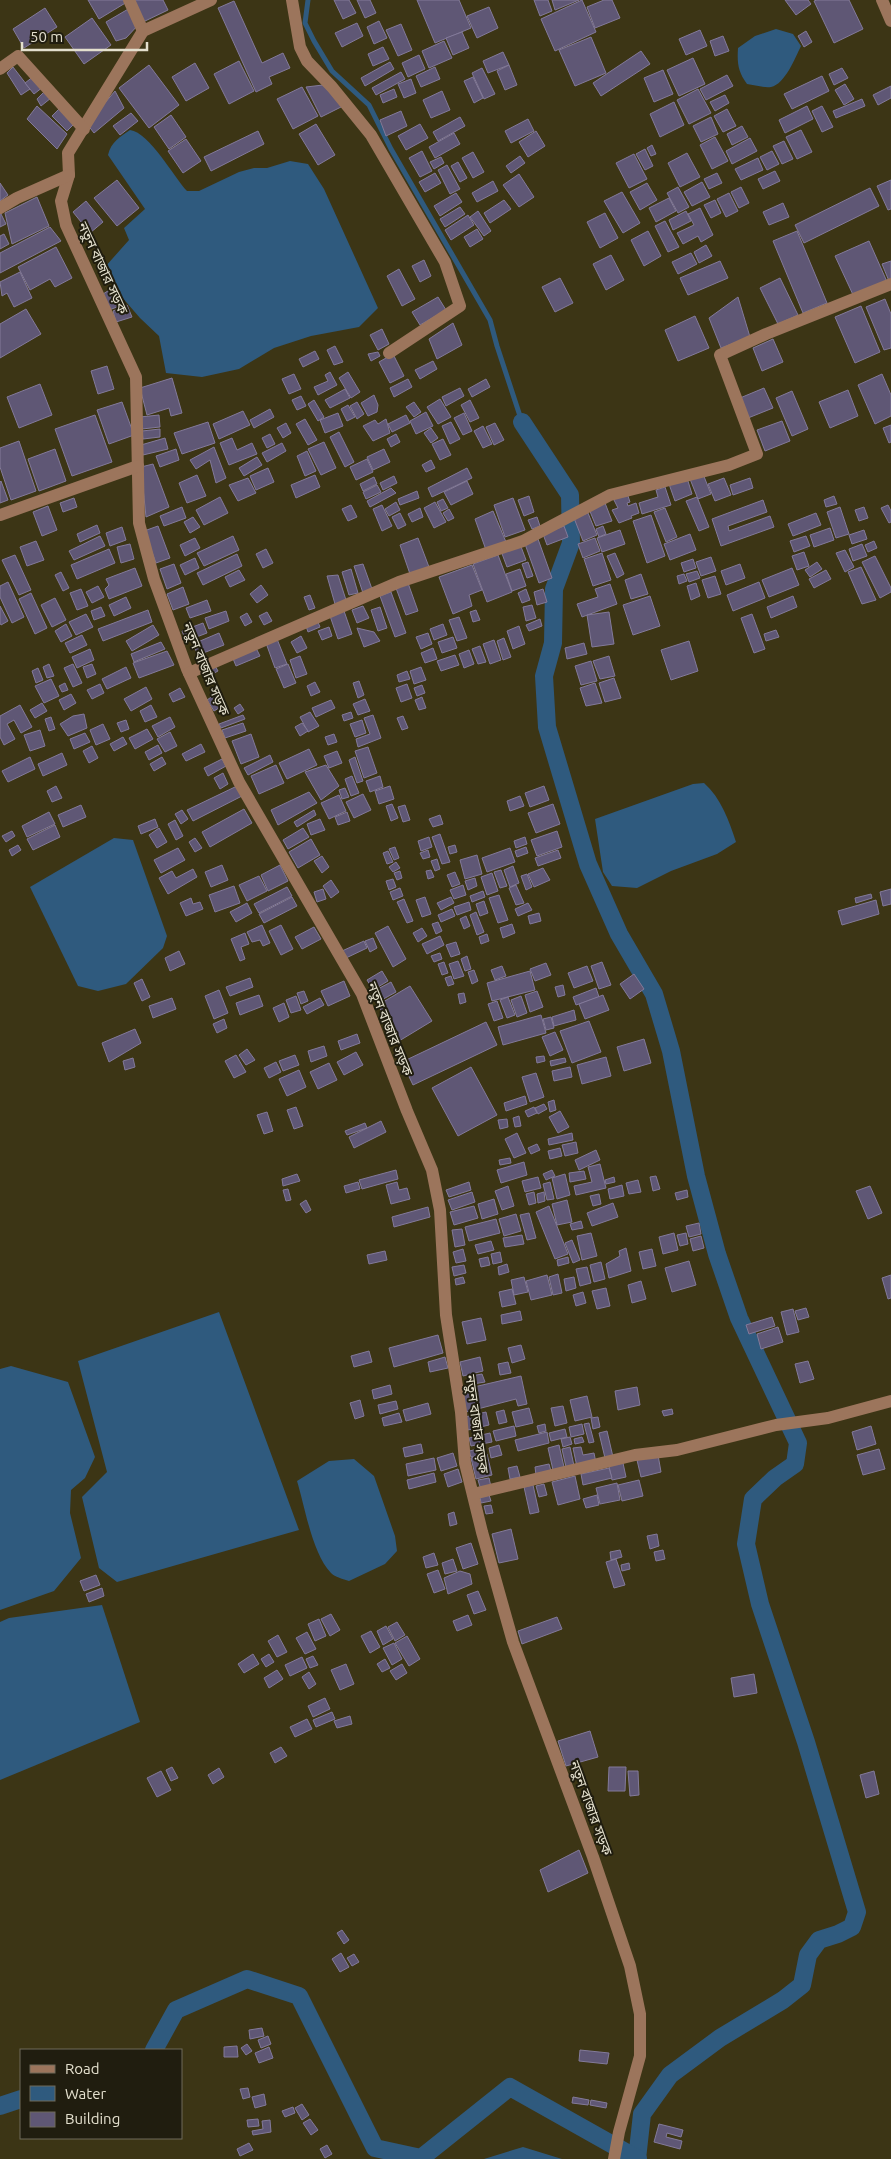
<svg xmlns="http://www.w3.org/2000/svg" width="891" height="2159" font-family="Ubuntu,'Noto Sans Bengali',sans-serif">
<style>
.water{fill:#2f5a7e}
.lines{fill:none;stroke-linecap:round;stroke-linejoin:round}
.stream{stroke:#2f5a7e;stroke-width:5}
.canal{stroke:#2f5a7e;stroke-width:18}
.building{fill:#5f5775;stroke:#837a9a}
.minor{stroke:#9c755c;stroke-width:12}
.labels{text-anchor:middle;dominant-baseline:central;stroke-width:4;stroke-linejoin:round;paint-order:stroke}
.street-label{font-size:14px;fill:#e4e0ce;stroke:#201d0f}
</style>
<rect width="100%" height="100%" fill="#3c3515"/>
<g class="water">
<path d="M776 29 793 34 801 46C795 58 785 84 771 87 764 88 755 85 747 84 738 72 737 63 738 48L755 36Z"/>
<path d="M130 130C150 133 173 176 187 191H199L239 172 254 168H267L290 161 308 164 324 189 378 308 359 327 311 336 274 348 239 369 202 377 166 373 159 336 140 318 114 288 105 267 129 240 124 228 145 209 108 155C111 142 120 137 130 130Z"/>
<path d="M704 783C721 798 729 821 736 842L717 854 671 871 637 888 612 886 603 872 595 819 693 784Z"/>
<path d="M114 838 133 840 167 936 163 948 126 984 98 991 78 986 30 887Z"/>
<path d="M219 1312 299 1530 117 1582 99 1568 82 1497 107 1472 78 1361Z"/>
<path d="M11 1366 68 1382 95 1457 85 1478 71 1490 70 1513 81 1558 54 1591 0 1610V1369Z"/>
<path d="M354 1459 374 1476 395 1536 397 1551 385 1564 349 1581C343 1579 335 1577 331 1573 312 1553 305 1507 297 1481L329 1461Z"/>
<path d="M102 1605 140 1722 0 1780V1622L9 1618Z"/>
<path d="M523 2147 562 2159H484Z"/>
</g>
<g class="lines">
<path class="stream" d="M308 0 305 23 314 41 332 71 369 105 391 149 490 320 497 346 522 422"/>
<g class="canal">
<path d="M522 422 570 495 571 543 554 589 553 643 544 676 547 727 588 864 619 934 654 994 671 1051 696 1176 717 1254 739 1318 798 1443 795 1464 775 1478 753 1499 746 1544 760 1604 806 1742 857 1912 852 1927 838 1934 819 1940 808 1955 802 1985 783 2000 720 2038 670 2075 642 2114 637 2159"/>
<path d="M154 2050 176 2010 247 1979 299 1996 375 2148 421 2158 510 2087 638 2159"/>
<path d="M0 2106 21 2099"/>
</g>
</g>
<g class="building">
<path d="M88 0H126L127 2 99 19Z"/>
<path d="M133 0H163L168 10 143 22Z"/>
<path d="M334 0H349L356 13 343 19Z"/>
<path d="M357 0H370L376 13 365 18Z"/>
<path d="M417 0H459L471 28 435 43Z"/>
<path d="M534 0H548L552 11 540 16Z"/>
<path d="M552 0H579L555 10Z"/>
<path d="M582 0 596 32 555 51 541 19Z"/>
<path d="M604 0H612L620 18 595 28 587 7Z"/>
<path d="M785 0H808L811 4 796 15Z"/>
<path d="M817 0H849L863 29 834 43 814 1Z"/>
<path d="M234 1 262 63 283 53 290 68 269 77 272 84 256 92 218 8Z"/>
<path d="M489 7 498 28 477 38 467 16Z"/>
<path d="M45 8 57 27 24 48 13 29Z"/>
<path d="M130 8 139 24 126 38 116 41 106 22Z"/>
<path d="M92 18 111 45 84 64 65 37Z"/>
<path d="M379 21 387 38 374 44 367 27Z"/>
<path d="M357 23 363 36 342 47 335 33Z"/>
<path d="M401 24 412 50 398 56 386 30Z"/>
<path d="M700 30 707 46 686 55 679 39Z"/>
<path d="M806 31 812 42 804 47 798 36Z"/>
<path d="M462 32 469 48 453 55 446 38Z"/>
<path d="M723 36 729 51 715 56 710 41Z"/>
<path d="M591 37 606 73 575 86 559 50Z"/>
<path d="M444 41 452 58 429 68 422 51Z"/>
<path d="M383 47 389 59 373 66 368 54Z"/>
<path d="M641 51 650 64 601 96 593 83Z"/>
<path d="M503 52 509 65 488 73 483 61Z"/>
<path d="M419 55 425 69 408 77 402 63Z"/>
<path d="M693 58 705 84 679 96 667 70Z"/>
<path d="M239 61 254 91 229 104 214 74Z"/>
<path d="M390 62 394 69 365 86 361 78Z"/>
<path d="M195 63 209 88 186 101 172 77Z"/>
<path d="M149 65 179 105 149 128 119 88Z"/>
<path d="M509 65 517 85 505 90 497 71Z"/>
<path d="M13 67 30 89 21 95 7 73Z"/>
<path d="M435 67 440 79 421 87 416 76Z"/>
<path d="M482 68 495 94 484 99 472 73Z"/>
<path d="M842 68 848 78 834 85 829 74Z"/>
<path d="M663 70 673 94 654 102 644 78Z"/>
<path d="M401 72 405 79 376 95 372 88Z"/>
<path d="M727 75 733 86 706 100 700 89Z"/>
<path d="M34 76 43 87 34 94 25 83Z"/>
<path d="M822 76 829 91 792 109 784 94Z"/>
<path d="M473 77 483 98 474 103 464 81Z"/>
<path d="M411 79 416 93 404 98 398 84Z"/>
<path d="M845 84 854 99 844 105 835 90Z"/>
<path d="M323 85 343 106 321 117 306 87Z"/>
<path d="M891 86V98L878 105 873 95Z"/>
<path d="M302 87 318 116 293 129 277 99Z"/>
<path d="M394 89 397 97 383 103 380 95Z"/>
<path d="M698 89 711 113 689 124 677 100Z"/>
<path d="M46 90 51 98 41 106 37 99Z"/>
<path d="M115 91 124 108 94 133 87 124Z"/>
<path d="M442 91 450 110 431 118 423 100Z"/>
<path d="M725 95 729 103 715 111 710 102Z"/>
<path d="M862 99 865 106 836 118 833 111Z"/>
<path d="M674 102 684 125 660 137 650 114Z"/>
<path d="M37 106 67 134 57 149 27 119Z"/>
<path d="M807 106 813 119 785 133 779 120Z"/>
<path d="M822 106 833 127 822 132 812 111Z"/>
<path d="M60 108 75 123 67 131 52 116Z"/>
<path d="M727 109 736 126 723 132 714 116Z"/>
<path d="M401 111 407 126 386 136 380 120Z"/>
<path d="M131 113 138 121 120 135 113 126Z"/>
<path d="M171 115 186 137 169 149 154 127Z"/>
<path d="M460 117 465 126 438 141 433 132Z"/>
<path d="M711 117 718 134 701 142 693 126Z"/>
<path d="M528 119 534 131 511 143 505 131Z"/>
<path d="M316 124 335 155 318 165 299 134Z"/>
<path d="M420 124 428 138 406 150 398 136Z"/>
<path d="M742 126 748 137 732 145 727 134Z"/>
<path d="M801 130 812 152 797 159 786 137Z"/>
<path d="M258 131 264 144 211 171 204 157Z"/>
<path d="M536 131 545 146 528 157 519 142Z"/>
<path d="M454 133 460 144 435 158 429 147Z"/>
<path d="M715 137 728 161 712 169 700 145Z"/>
<path d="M750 138 757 151 732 164 726 151Z"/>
<path d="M186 139 201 161 183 173 168 151Z"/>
<path d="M784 141 793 159 782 164 773 146Z"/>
<path d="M652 145 656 154 651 156 647 148Z"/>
<path d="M645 149 653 166 645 170 636 154Z"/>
<path d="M422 151 432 171 420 177 409 158Z"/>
<path d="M772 151 779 164 767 170 760 157Z"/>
<path d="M473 152 484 172 473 178 462 158Z"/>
<path d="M687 153 700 177 680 187 668 163Z"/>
<path d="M634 154 647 179 629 188 616 163Z"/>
<path d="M520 156 525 163 511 173 506 166Z"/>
<path d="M441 157 444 163 434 169 430 162Z"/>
<path d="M758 158 763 170 741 180 735 169Z"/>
<path d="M458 162 467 178 460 182 451 166Z"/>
<path d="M447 165 460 189 450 194 438 170Z"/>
<path d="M775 171 780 181 763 189 758 179Z"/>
<path d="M435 173 441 183 425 192 419 182Z"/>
<path d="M717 173 722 183 709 189 704 179Z"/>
<path d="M519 174 534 197 519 207 503 185Z"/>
<path d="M117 180 139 208 117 226 94 198Z"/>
<path d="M891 180V209L888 210 877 186Z"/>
<path d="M493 181 498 191 477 202 472 193Z"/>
<path d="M702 182 710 197 692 206 684 192Z"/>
<path d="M0 183 8 195 0 201Z"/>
<path d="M647 183 657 200 640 210 630 192Z"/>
<path d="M678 187 689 207 678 213 667 193Z"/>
<path d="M741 187 749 203 739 208 731 192Z"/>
<path d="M870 188 879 206 804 243 795 225Z"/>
<path d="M622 192 640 223 623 233 604 201Z"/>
<path d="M456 193 462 202 440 216 434 206Z"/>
<path d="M729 193 738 211 726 217 717 199Z"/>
<path d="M37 197 49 226 12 244 5 213Z"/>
<path d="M669 198 676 211 656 222 649 208Z"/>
<path d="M504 200 511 209 490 223 484 213Z"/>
<path d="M715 200 721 213 711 218 704 205Z"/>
<path d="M86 201 103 222 90 233 73 212Z"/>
<path d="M783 203 789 217 769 225 763 212Z"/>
<path d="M460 207 465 214 445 227 440 219Z"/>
<path d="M700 208 713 235 701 242 698 236 683 244 677 233 694 225 688 214Z"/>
<path d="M478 211 491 231 484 236 470 217Z"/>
<path d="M686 211 691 221 673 230 669 220Z"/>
<path d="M0 212 6 224 0 227Z"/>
<path d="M605 213 618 238 600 248 587 222Z"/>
<path d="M468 215 474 225 451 240 445 230Z"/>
<path d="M665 221 679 247 668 252 655 226Z"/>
<path d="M50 227 61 241 0 273V253Z"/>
<path d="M477 229 483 239 470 247 464 237Z"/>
<path d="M648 231 661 256 644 266 631 240Z"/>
<path d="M797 231 827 303 803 313 773 241Z"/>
<path d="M4 234 9 244 0 249V236Z"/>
<path d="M869 241 888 284 855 299 835 256Z"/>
<path d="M706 245 712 256 699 263 694 252Z"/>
<path d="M56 247 72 278 55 287 50 279 30 290 18 267Z"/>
<path d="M691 253 697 264 678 274 672 262Z"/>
<path d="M611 255 624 280 606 290 593 264Z"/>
<path d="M424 260 431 276 420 282 412 266Z"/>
<path d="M720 261 728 278 688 295 680 278Z"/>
<path d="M891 261V280L889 281 882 264Z"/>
<path d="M399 269 415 299 402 306 387 276Z"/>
<path d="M20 272 32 298 14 307 7 293 2 296 0 282Z"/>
<path d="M560 278 573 303 555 312 542 287Z"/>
<path d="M780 278 798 315 778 324 760 288Z"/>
<path d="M111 289 125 304 109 310 103 294Z"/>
<path d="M438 297 446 310 420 325 412 312Z"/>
<path d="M738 297 750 337 721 348 709 318Z"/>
<path d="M885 299 891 314V348L884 350 866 307Z"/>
<path d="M127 305 132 317 116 322 113 311Z"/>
<path d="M861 306 880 352 855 363 835 317Z"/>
<path d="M26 309 41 334 0 358V324Z"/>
<path d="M695 316 709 348 678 361 665 330Z"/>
<path d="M453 323 462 345 437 359 429 339Z"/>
<path d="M382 329 389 344 378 350 370 335Z"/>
<path d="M773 339 783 362 762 371 753 348Z"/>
<path d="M335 346 343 362 334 365 327 350Z"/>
<path d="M315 351 319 359 303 367 299 359Z"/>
<path d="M378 352 380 356 371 361 368 354Z"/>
<path d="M393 354 404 376 390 383 379 362Z"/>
<path d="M433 361 437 369 420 379 415 370Z"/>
<path d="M107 366 114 389 98 394 91 371Z"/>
<path d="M330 372 337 385 318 395 314 387 328 381 325 375Z"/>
<path d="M348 372 360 392 351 398 339 378Z"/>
<path d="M294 374 301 389 289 394 282 379Z"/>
<path d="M882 374 891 395V416L875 424 858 385Z"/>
<path d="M172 378 182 413 171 416 169 408 147 415 140 388Z"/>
<path d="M408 379 412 387 394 397 390 388Z"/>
<path d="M486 379 490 387 472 397 468 389Z"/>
<path d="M40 384 52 415 19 428 7 397Z"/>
<path d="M460 388 464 396 446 406 442 397Z"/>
<path d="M764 388 773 408 748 418 740 398Z"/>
<path d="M345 389 350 398 330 408 325 400Z"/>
<path d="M848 390 858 416 830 428 819 402Z"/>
<path d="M792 391 808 429 792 436 776 398Z"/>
<path d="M374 395 378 405 377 412 368 416 361 403Z"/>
<path d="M301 396 306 406 297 410 292 400Z"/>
<path d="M440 399 451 417 438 424 427 407Z"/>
<path d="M314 400 324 417 318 421 308 404Z"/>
<path d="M470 400 479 418 470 422 461 405Z"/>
<path d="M122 402 134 435 109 444 97 410Z"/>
<path d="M357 402 364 414 357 419 350 406Z"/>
<path d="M414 402 421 412 414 417 406 407Z"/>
<path d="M348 405 355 417 347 421 341 409Z"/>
<path d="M270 409 274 417 254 428 250 420Z"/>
<path d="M243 411 250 425 219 439 213 424Z"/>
<path d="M426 412 433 426 416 434 410 421Z"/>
<path d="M338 413 343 426 325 433 320 420Z"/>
<path d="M464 413 472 431 463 435 454 418Z"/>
<path d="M95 415 112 462 72 476 55 429Z"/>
<path d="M159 415 160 427 142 429 140 417Z"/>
<path d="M406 415 410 423 392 432 388 424Z"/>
<path d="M305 419 317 440 308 445 296 424Z"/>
<path d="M386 419 390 433 373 441 363 426 375 420 378 424Z"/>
<path d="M782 421 790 441 765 451 757 430Z"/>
<path d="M208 422 215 443 182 454 174 433Z"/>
<path d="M451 422 460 439 450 444 442 426Z"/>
<path d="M286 423 291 433 283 438 277 428Z"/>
<path d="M495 423 504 440 494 445 486 427Z"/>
<path d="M891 425V442L889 443 883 428Z"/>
<path d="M483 426 492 444 483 448 474 431Z"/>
<path d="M431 428 438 438 431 443 424 433Z"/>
<path d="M160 429V437L143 439 142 431Z"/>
<path d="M339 432 354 462 345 467 330 437Z"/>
<path d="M270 434 275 444 267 448 262 438Z"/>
<path d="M396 434 400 442 391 447 387 439Z"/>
<path d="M165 438 168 449 143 455 141 445Z"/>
<path d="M232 438 237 450 252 443 257 454 229 465 220 443Z"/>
<path d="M443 439 451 455 440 460 432 444Z"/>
<path d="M19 441 36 491 11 500 0 467V448Z"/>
<path d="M324 442 336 468 321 475 308 449Z"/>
<path d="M282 443 286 451 267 462 262 453Z"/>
<path d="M214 447 226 478 216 483 210 460 196 469 190 460Z"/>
<path d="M55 449 66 481 39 491 28 459Z"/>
<path d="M176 449 179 460 160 467 156 456Z"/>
<path d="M384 449 390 462 373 470 367 457Z"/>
<path d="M307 451 316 471 305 476 297 456Z"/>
<path d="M257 457 262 465 244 476 239 468Z"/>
<path d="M367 459 373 472 356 480 350 467Z"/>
<path d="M431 460 435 468 426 472 422 465Z"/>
<path d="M153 464 169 507 146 517 141 467Z"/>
<path d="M268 468 274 482 256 490 250 476Z"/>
<path d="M467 468 472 478 432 497 428 488Z"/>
<path d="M703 474 711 494 698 499 690 479Z"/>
<path d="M197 475 206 496 187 503 179 483Z"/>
<path d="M315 475 320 487 296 498 291 485Z"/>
<path d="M394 476 397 483 383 490 380 483Z"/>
<path d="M374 477 377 484 363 491 360 484Z"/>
<path d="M248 478 256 493 238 501 229 485Z"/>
<path d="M687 478 692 494 675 501 669 484Z"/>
<path d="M724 478 731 495 715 501 708 484Z"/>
<path d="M750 478 753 488 733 495 730 485Z"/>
<path d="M1 481 8 500 0 503V482Z"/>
<path d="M467 481 473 494 451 505 444 492Z"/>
<path d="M377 485 381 492 366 499 363 492Z"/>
<path d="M665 487 671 505 642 514 639 503 658 497 656 490Z"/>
<path d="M391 488 396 493 370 507 367 501Z"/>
<path d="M417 491 419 498 400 505 398 499Z"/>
<path d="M627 493 630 502 627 503 628 506 636 503 639 513 631 516 632 518 619 523 612 510 618 508 613 498Z"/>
<path d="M529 496 534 512 524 516 518 500Z"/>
<path d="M834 496 837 504 826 507 824 500Z"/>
<path d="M220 497 228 513 204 525 196 510Z"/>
<path d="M697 497 709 527 699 531 686 501Z"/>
<path d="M74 498 77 507 63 512 60 503Z"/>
<path d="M513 498 525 530 505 537 494 505Z"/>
<path d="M443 499 448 508 441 511 437 502Z"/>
<path d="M763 500 767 512 728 526 729 531 770 516 774 527 721 546 712 519Z"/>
<path d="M396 502 400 510 389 516 385 509Z"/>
<path d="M435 502 446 522 434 528 424 508Z"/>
<path d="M605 503 612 521 596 526 589 509Z"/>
<path d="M351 505 357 517 348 521 342 509Z"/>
<path d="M382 505 392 526 382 531 373 509Z"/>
<path d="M888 505 891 511V522L889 523 881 508Z"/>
<path d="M48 506 57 530 42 536 33 512Z"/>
<path d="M182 507 186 518 164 526 160 516Z"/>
<path d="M840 507 849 534 836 538 827 512Z"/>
<path d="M864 507 868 518 859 521 855 510Z"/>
<path d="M420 508 423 517 412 522 408 514Z"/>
<path d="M665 508 677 537 666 542 654 512Z"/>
<path d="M449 509 454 518 448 521 443 513Z"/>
<path d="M493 511 506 542 486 550 475 519Z"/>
<path d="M400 513 406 525 398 529 392 517Z"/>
<path d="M588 513 597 535 583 541 574 518Z"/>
<path d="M816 513 821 525 793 536 788 524Z"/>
<path d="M651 515 665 556 647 563 633 521Z"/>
<path d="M193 517 200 527 190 533 184 522Z"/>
<path d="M537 517 540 526 532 529 528 520Z"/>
<path d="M97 525 100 533 80 542 77 534Z"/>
<path d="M158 526 170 558 156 563 144 531Z"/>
<path d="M564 526 568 537 547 545 543 534Z"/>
<path d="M603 526 606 534 599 537 596 529Z"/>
<path d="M122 527 126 540 110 546 106 533Z"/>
<path d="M830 528 834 540 814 547 810 535Z"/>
<path d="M620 530 625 544 602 552 597 538Z"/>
<path d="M864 530 867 539 852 544 849 535Z"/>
<path d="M690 534 696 550 670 560 664 544Z"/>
<path d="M100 536 105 546 74 560 69 551Z"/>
<path d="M233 536 239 550 204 566 197 553Z"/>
<path d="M806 536 810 546 794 552 790 541Z"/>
<path d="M195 538 200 548 185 556 180 545Z"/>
<path d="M418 538 429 567 410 574 400 545Z"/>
<path d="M595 538 600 551 583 558 578 544Z"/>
<path d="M538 539 552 578 539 583 525 544Z"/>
<path d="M36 541 44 560 27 566 20 547Z"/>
<path d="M874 541 877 548 868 552 865 545Z"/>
<path d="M130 544 134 559 121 563 117 547Z"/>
<path d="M520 544 526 560 507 567 501 551Z"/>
<path d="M862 544 867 556 853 561 849 549Z"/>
<path d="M109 549 115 563 77 579 71 565Z"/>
<path d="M266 549 273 563 263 568 256 554Z"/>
<path d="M845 550 854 567 845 572 836 553Z"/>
<path d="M804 552 809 566 797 570 792 556Z"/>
<path d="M602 553 611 580 593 586 584 559Z"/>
<path d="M615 553 624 574 617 578 607 556Z"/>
<path d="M237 554 242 566 203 585 197 573Z"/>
<path d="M15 555 31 590 19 595 2 560Z"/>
<path d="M498 555 512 592 487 602 473 564Z"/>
<path d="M875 556 891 588V592L880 598 862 562Z"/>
<path d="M711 557 716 571 701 576 696 562Z"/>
<path d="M195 558 199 568 185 575 180 565Z"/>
<path d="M693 559 696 568 684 572 681 563Z"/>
<path d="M528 562 533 576 527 578 522 564Z"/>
<path d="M817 562 822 569 810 577 805 570Z"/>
<path d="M174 564 181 583 167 589 160 569Z"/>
<path d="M363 564 372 589 363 593 354 566Z"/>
<path d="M740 564 745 578 726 585 721 571Z"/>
<path d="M472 565 482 590 469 595 472 606 453 614 439 577Z"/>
<path d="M861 567 876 600 862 604 848 572Z"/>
<path d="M135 568 142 586 109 599 105 589 109 585 106 579Z"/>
<path d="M792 568 799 585 769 597 762 580Z"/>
<path d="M351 569 358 593 349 595 342 572Z"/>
<path d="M520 569 526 586 512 591 506 574Z"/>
<path d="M239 570 245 580 230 587 225 577Z"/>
<path d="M826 570 831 579 814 588 809 579Z"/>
<path d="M697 571 700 578 689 582 686 574Z"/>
<path d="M61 572 69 588 63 591 55 575Z"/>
<path d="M641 574 648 594 631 599 625 580Z"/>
<path d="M684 574 687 581 679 584 677 576Z"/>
<path d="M338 575 346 600 335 604 327 576Z"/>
<path d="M715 576 721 594 708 598 702 580Z"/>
<path d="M8 582 24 617 12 623 0 597V586Z"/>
<path d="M759 582 765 598 733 611 727 595Z"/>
<path d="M408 583 418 611 406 615 396 588Z"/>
<path d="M696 583 700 596 691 600 687 586Z"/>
<path d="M610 584 617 604 582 617 577 604 598 597 595 589Z"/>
<path d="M261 585 268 595 257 603 250 594Z"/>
<path d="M98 586 104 597 92 603 86 592Z"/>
<path d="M183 587 189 604 173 610 167 594Z"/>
<path d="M81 589 88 606 77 610 70 593Z"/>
<path d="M526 589 530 600 522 603 518 593Z"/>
<path d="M543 589 547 602 537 605 534 592Z"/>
<path d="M391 592 406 633 395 637 380 596Z"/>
<path d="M31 593 47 628 35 634 19 599Z"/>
<path d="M310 595 315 608 309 610 304 597Z"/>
<path d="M650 596 660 626 633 635 623 605Z"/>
<path d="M793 596 797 607 771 618 767 607Z"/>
<path d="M126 597 131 608 114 616 109 605Z"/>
<path d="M55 598 66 620 52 627 41 605Z"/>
<path d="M207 600 211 611 190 618 186 608Z"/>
<path d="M532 605 536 618 526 621 523 607Z"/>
<path d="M0 606 8 621 1 625 0 623Z"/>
<path d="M363 606 369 618 357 623 352 610Z"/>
<path d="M101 607 105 616 94 620 91 611Z"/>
<path d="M380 607 387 628 378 631 371 610Z"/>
<path d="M148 610 152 622 103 641 98 629Z"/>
<path d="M476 610 480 620 473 622 470 612Z"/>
<path d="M226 611 229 621 209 629 205 618Z"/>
<path d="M344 611 352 634 338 639 330 616Z"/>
<path d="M267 612 272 621 264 625 259 616Z"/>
<path d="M609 612 614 644 592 647 587 615Z"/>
<path d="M247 613 252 622 245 626 240 617Z"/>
<path d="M86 614 93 627 76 635 69 622Z"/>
<path d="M752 614 765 649 754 653 741 618Z"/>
<path d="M459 617 467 638 457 641 449 620Z"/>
<path d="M540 619 542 626 529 631 526 625Z"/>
<path d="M318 622 320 627 308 632 306 626Z"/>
<path d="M203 623 207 633 186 641 182 631Z"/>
<path d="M66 624 72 636 61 642 55 631Z"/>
<path d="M443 624 447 635 434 640 430 629Z"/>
<path d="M153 625 159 635 132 651 126 641Z"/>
<path d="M519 626 525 644 513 649 507 631Z"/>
<path d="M329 627 332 636 322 640 318 631Z"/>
<path d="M357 628 374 632 380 641 364 647Z"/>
<path d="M776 630 779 637 766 641 764 634Z"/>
<path d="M219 633 224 645 198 655 193 644Z"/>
<path d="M428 633 432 644 421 649 416 637Z"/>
<path d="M82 635 87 645 70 653 65 643Z"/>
<path d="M301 636 307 648 297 653 291 642Z"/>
<path d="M453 637 457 648 442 653 438 642Z"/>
<path d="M504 638 511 657 503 660 497 641Z"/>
<path d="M277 639 287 664 275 668 266 643Z"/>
<path d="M494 640 501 660 490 664 483 644Z"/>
<path d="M689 641 698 671 671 680 661 650Z"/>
<path d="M161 642 165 649 134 662 131 654Z"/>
<path d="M584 643 587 654 567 659 565 648Z"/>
<path d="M255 646 260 656 236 666 232 656Z"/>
<path d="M480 646 486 662 478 664 472 649Z"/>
<path d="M433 648 437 659 425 663 421 653Z"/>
<path d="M90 649 94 660 77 668 72 657Z"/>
<path d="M469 650 474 664 464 668 459 654Z"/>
<path d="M167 651 174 665 139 678 133 663Z"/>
<path d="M455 655 459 665 441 671 437 661Z"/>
<path d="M300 656 307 674 296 678 290 660Z"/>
<path d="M609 656 615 676 600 679 593 661Z"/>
<path d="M591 661 597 681 581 685 575 666Z"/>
<path d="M49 664 54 676 47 678 43 667Z"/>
<path d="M73 664 82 683 73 687 64 668Z"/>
<path d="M92 664 96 674 87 678 83 667Z"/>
<path d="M214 664 218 671 207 677 203 670Z"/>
<path d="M288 664 296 683 284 688 276 669Z"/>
<path d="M126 667 131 678 107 689 102 679Z"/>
<path d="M421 667 426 680 414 684 410 671Z"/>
<path d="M38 668 43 680 36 683 32 671Z"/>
<path d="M407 671 410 679 399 682 397 675Z"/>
<path d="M614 678 621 698 605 702 599 683Z"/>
<path d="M51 679 59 696 44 703 35 686Z"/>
<path d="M359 681 364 695 358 698 353 683Z"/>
<path d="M315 682 320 692 311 696 307 686Z"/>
<path d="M65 683 68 690 62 692 59 686Z"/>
<path d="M595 683 602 703 586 706 580 688Z"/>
<path d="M100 684 104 693 92 699 87 690Z"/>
<path d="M407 684 412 698 401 702 396 688Z"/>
<path d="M422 685 425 693 417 696 414 688Z"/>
<path d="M146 687 152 699 131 711 124 699Z"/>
<path d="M180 688 185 697 173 702 169 694Z"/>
<path d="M217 693 224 705 214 711 207 700Z"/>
<path d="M71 694 76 703 64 710 59 700Z"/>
<path d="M422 697 426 708 419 710 415 700Z"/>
<path d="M365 699 370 711 358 715 353 704Z"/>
<path d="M331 700 335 708 316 717 312 708Z"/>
<path d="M42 703 47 711 35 718 30 710Z"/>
<path d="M240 704 244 710 238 714 234 708Z"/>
<path d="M20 705 32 727 21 733 14 720 7 724 15 739 4 745 0 737V716Z"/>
<path d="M151 705 157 717 145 722 140 711Z"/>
<path d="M310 712 319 726 308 732 300 717Z"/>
<path d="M351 712 353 718 344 721 342 715Z"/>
<path d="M84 714 87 728 68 736 60 724 73 716Z"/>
<path d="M243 715 245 719 221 728 219 724Z"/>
<path d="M373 715 381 738 358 747 356 739 370 734 364 718Z"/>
<path d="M403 716 408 728 402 730 397 718Z"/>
<path d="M51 717 55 729 49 731 45 719Z"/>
<path d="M170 717 175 727 158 737 152 726Z"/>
<path d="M126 720 129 729 121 732 117 723Z"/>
<path d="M362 720 366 733 355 737 350 724Z"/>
<path d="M243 723 246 731 225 738 222 730Z"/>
<path d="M302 723 308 731 300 736 295 727Z"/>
<path d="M103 724 110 739 96 745 90 730Z"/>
<path d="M147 729 153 739 135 749 129 738Z"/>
<path d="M40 730 45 746 30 751 24 735Z"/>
<path d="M170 732 177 746 165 752 157 739Z"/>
<path d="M85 733 90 742 74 749 70 739Z"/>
<path d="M251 734 259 757 241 764 232 741Z"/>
<path d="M334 734 337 742 328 745 325 737Z"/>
<path d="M123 737 127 744 114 751 110 744Z"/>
<path d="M201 744 205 752 186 761 182 754Z"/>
<path d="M158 745 162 753 149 760 145 752Z"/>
<path d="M92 746 98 758 89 763 83 751Z"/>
<path d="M368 747 377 773 364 778 355 751Z"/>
<path d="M309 749 317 765 287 779 279 763Z"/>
<path d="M337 751 342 763 329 768 324 756Z"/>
<path d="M62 753 67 765 43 776 38 764Z"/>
<path d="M270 755 273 762 248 775 244 768Z"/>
<path d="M30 757 35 769 8 782 2 771Z"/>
<path d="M162 757 166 764 154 771 150 764Z"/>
<path d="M355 757 363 781 357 783 349 760Z"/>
<path d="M222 759 226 766 208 776 204 768Z"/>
<path d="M276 765 284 783 259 794 251 776Z"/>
<path d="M326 765 339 786 321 800 305 772Z"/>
<path d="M223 773 228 784 220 789 214 778Z"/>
<path d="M352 776 359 793 351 796 345 779Z"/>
<path d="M380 776 383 787 370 792 366 781Z"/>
<path d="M56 786 62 798 52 802 47 791Z"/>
<path d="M237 786 242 796 193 821 187 810Z"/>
<path d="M390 786 394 799 379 804 375 791Z"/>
<path d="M544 786 549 800 530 807 525 793Z"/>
<path d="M345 788 349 797 342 799 339 790Z"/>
<path d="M309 792 317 803 278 825 271 810Z"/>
<path d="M363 794 371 810 354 818 346 802Z"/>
<path d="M339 795 346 811 329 819 321 803Z"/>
<path d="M520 796 524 806 510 811 507 801Z"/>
<path d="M392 804 398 818 391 821 386 806Z"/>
<path d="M553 804 560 824 536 833 528 813Z"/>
<path d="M81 805 86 817 63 827 58 815Z"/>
<path d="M405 805 410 820 403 822 398 807Z"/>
<path d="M244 809 252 823 210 847 202 832Z"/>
<path d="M182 810 188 819 181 824 175 814Z"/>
<path d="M314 810 316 815 297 827 294 822Z"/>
<path d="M49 812 55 824 27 837 22 826Z"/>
<path d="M347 812 350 821 338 825 335 817Z"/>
<path d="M440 815 443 824 433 827 429 819Z"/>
<path d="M155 819 158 827 141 834 138 826Z"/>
<path d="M320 819 325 830 311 835 307 824Z"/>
<path d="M175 820 183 836 176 840 168 824Z"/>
<path d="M55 825 60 837 33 850 27 839Z"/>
<path d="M159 828 167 842 157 848 149 835Z"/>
<path d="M303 828 309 837 288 849 283 840Z"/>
<path d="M12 831 15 836 6 842 2 836Z"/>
<path d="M557 831 562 847 537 856 531 840Z"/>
<path d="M440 834 450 862 442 864 432 837Z"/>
<path d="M429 837 432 847 421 851 418 841Z"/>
<path d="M525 837 527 844 516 848 514 841Z"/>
<path d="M195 838 202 848 195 852 189 842Z"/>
<path d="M311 839 320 855 298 868 289 852Z"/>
<path d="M18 845 21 850 12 856 9 850Z"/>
<path d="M455 845 457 852 450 854 448 847Z"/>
<path d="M395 847 399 858 394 860 389 849Z"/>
<path d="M526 847 528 853 517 857 515 851Z"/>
<path d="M178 848 185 860 161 873 154 860Z"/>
<path d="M510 848 515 862 487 872 482 858Z"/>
<path d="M428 850 430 857 423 859 420 853Z"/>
<path d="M558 850 561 858 538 866 535 858Z"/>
<path d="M388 851 393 862 387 864 383 853Z"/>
<path d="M477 855 482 874 465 879 460 860Z"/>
<path d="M322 856 329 867 322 873 314 861Z"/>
<path d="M437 859 440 869 435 871 431 861Z"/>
<path d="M396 862 400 868 393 872 389 867Z"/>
<path d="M222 865 228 880 211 887 205 872Z"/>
<path d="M280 865 288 881 268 891 261 875Z"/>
<path d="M513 866 519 883 510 887 504 870Z"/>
<path d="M543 868 550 880 534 887 528 874Z"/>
<path d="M193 869 197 877 168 894 159 878 172 871 176 878Z"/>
<path d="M431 870 434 877 428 879 426 871Z"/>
<path d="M501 870 507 886 500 888 494 872Z"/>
<path d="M400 871 402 878 397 880 394 873Z"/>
<path d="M455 872 460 884 452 887 447 875Z"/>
<path d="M492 873 498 891 487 895 481 877Z"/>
<path d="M527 874 532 887 526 890 521 876Z"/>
<path d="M259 876 267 891 247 901 239 885Z"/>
<path d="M475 878 477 886 468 890 465 881Z"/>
<path d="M393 879 396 887 389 890 386 881Z"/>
<path d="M331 880 339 892 331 898 323 886Z"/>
<path d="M463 885 466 895 454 899 450 890Z"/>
<path d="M516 885 524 903 516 905 509 888Z"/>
<path d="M234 886 240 903 215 912 209 895Z"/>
<path d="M287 887 292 896 259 913 254 904Z"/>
<path d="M400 888 403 896 393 900 390 892Z"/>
<path d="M323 889 326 899 317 902 314 892Z"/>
<path d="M891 889V904L883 906 880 892Z"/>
<path d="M483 891 485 897 472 902 470 896Z"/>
<path d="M871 894 872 898 856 903 855 898Z"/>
<path d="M499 895 508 920 498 923 489 898Z"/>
<path d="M292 897 297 906 264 923 259 914Z"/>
<path d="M425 897 431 914 422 917 416 900Z"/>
<path d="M451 897 454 903 441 910 437 903Z"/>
<path d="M191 898 193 904 200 902 203 909 186 916 180 903Z"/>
<path d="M404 899 413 921 407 923 397 902Z"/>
<path d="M876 900 879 914 842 925 838 911Z"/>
<path d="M484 901 488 913 480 916 476 904Z"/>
<path d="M469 902 471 910 457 915 454 907Z"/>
<path d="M247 903 252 913 236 922 230 912Z"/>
<path d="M528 903 532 910 518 916 515 909Z"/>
<path d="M452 909 455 916 441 922 438 915Z"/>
<path d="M476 912 484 932 477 935 470 915Z"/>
<path d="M539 913 541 921 530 924 528 916Z"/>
<path d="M466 916 470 926 464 929 460 919Z"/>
<path d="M438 922 442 931 436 934 432 924Z"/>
<path d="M512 924 515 933 503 938 500 928Z"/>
<path d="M262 925 270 943 263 946 260 940 252 942 247 932Z"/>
<path d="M281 925 293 949 281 955 269 931Z"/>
<path d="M388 926 406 959 393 967 375 933Z"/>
<path d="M314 927 321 939 302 949 295 937Z"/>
<path d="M422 928 427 936 418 942 413 933Z"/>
<path d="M245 933 249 944 241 947 245 959 240 961 231 939Z"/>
<path d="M487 934 489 941 481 944 479 937Z"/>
<path d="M440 936 444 945 427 954 422 944Z"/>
<path d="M373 938 377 948 370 952 365 941Z"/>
<path d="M364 941 367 948 346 958 342 951Z"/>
<path d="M456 942 460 954 451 957 446 945Z"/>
<path d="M179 951 185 964 170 971 165 958Z"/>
<path d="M440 953 442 959 434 962 431 956Z"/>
<path d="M467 956 471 969 465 971 461 959Z"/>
<path d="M458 961 464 976 454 979 449 964Z"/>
<path d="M444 962 448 973 442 975 438 964Z"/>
<path d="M602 962 611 985 599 989 591 966Z"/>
<path d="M546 963 551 975 535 981 530 969Z"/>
<path d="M502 966 506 976 495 980 491 970Z"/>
<path d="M587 966 593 981 574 988 568 973Z"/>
<path d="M474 970 478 981 472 984 468 972Z"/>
<path d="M382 971 388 981 373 990 367 980Z"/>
<path d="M530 971 535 990 492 1001 487 983Z"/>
<path d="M634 974 644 989 630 999 620 984Z"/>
<path d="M451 976 454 984 448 986 445 978Z"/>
<path d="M250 978 253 987 230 996 226 987Z"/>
<path d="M142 979 150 997 142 1001 134 983Z"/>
<path d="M344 981 350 996 328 1006 321 991Z"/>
<path d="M391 982 396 992 378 1002 372 992Z"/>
<path d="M563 985 565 995 558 997 555 987Z"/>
<path d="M410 986 432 1021 399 1041 378 1005Z"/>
<path d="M596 988 599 997 576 1005 573 997Z"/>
<path d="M219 990 228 1013 214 1019 205 996Z"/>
<path d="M304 991 308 1001 301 1004 297 993Z"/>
<path d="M537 991 543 1007 530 1012 525 995Z"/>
<path d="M464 993 466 1002 460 1004 458 994Z"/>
<path d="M259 995 263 1006 240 1015 236 1003Z"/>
<path d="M603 995 609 1010 585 1019 579 1004Z"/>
<path d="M296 996 301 1010 291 1013 286 1000Z"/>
<path d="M521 996 527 1013 517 1017 511 1000Z"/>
<path d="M508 997 515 1015 507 1018 500 1000Z"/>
<path d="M172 998 176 1009 153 1018 149 1006Z"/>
<path d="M320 998 324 1005 307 1014 303 1007Z"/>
<path d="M497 1001 503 1018 494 1021 488 1004Z"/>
<path d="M284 1003 289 1017 279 1022 273 1008Z"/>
<path d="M574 1010 576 1020 554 1026 552 1017Z"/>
<path d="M541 1015 546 1033 503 1045 498 1027Z"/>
<path d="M551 1017 554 1028 546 1030 543 1019Z"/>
<path d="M224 1019 227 1028 217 1033 213 1024Z"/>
<path d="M589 1021 601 1052 572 1063 560 1031Z"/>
<path d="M486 1022 497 1045 413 1085 402 1062Z"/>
<path d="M135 1029 141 1043 109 1062 102 1043Z"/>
<path d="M555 1032 563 1050 550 1056 542 1037Z"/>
<path d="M357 1034 360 1043 341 1050 338 1041Z"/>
<path d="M644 1039 651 1063 624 1071 617 1047Z"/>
<path d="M324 1046 327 1056 311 1062 308 1051Z"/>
<path d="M247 1049 255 1060 246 1065 239 1055Z"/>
<path d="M356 1052 363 1065 344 1075 337 1062Z"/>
<path d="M236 1055 246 1072 234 1078 225 1061Z"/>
<path d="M295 1055 299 1065 283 1071 279 1061Z"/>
<path d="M544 1056 545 1061 537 1063 536 1057Z"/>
<path d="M606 1057 611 1076 582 1084 577 1065Z"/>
<path d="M133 1058 135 1067 125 1070 123 1061Z"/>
<path d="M565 1058 566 1062 551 1066 550 1061Z"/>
<path d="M276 1062 281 1072 269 1078 264 1068Z"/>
<path d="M329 1063 337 1080 318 1089 310 1072Z"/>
<path d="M471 1067 497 1115 458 1136 432 1088Z"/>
<path d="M570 1067 572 1077 554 1081 552 1071Z"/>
<path d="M299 1070 306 1087 287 1096 279 1079Z"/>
<path d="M536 1073 544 1097 530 1102 522 1077Z"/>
<path d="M525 1096 527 1104 506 1111 504 1103Z"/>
<path d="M554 1100 556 1110 550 1112 548 1102Z"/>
<path d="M544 1104 547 1109 538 1114 535 1108Z"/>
<path d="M296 1107 303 1126 294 1129 287 1110Z"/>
<path d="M534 1107 537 1113 528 1117 525 1111Z"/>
<path d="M560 1111 569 1127 558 1133 549 1117Z"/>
<path d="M267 1112 273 1131 264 1134 257 1115Z"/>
<path d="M519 1116 521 1126 515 1127 513 1118Z"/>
<path d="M507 1119 508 1127 500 1129 498 1120Z"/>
<path d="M381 1121 386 1132 354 1148 349 1137Z"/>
<path d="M365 1123 367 1128 347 1135 345 1131Z"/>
<path d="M517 1133 526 1153 514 1158 505 1139Z"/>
<path d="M572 1133 573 1140 549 1145 548 1139Z"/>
<path d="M576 1142 578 1153 565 1156 562 1145Z"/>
<path d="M537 1144 540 1150 531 1154 528 1148Z"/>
<path d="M560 1148 562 1156 550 1159 548 1151Z"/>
<path d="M596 1150 600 1160 579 1170 575 1160Z"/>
<path d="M510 1158 511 1163 500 1165 499 1160Z"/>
<path d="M524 1162 527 1175 501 1183 497 1170Z"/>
<path d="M600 1164 606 1188 576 1195 574 1186 592 1182 588 1167Z"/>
<path d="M396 1170 398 1179 362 1189 359 1180Z"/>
<path d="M552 1170 555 1176 546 1180 543 1174Z"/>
<path d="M584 1171 586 1179 570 1182 569 1173Z"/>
<path d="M297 1174 300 1181 283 1186 282 1179Z"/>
<path d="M565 1174 570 1195 557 1199 552 1178Z"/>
<path d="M656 1176 660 1189 653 1191 650 1177Z"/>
<path d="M538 1177 541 1188 525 1192 522 1181Z"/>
<path d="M614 1177 615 1182 606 1184 605 1180Z"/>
<path d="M638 1180 641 1192 629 1194 626 1183Z"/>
<path d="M358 1182 360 1189 346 1193 344 1186Z"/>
<path d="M397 1182 399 1190 407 1188 410 1199 391 1204 386 1185Z"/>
<path d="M469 1182 471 1190 449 1197 446 1190Z"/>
<path d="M550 1182 554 1199 547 1200 543 1184Z"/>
<path d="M622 1185 624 1196 610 1199 608 1189Z"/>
<path d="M508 1186 514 1206 502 1210 495 1191Z"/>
<path d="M870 1186 882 1213 868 1219 856 1191Z"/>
<path d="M288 1189 291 1200 286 1201 283 1190Z"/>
<path d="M687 1190 688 1197 677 1200 675 1193Z"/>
<path d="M472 1192 475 1202 452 1210 448 1200Z"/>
<path d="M534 1192 536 1203 529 1205 526 1194Z"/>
<path d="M544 1192 545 1201 538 1203 537 1194Z"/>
<path d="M599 1194 601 1204 593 1206 590 1196Z"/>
<path d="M494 1199 498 1214 482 1219 478 1204Z"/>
<path d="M306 1200 311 1210 306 1213 300 1204Z"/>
<path d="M567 1200 572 1222 557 1225 552 1204Z"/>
<path d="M613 1203 618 1217 592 1226 587 1213Z"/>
<path d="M474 1206 478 1218 454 1225 450 1212Z"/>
<path d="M549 1206 568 1254 555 1259 536 1212Z"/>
<path d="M428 1207 430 1217 394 1227 392 1217Z"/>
<path d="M529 1213 536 1238 527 1240 520 1215Z"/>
<path d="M516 1214 521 1231 504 1236 499 1219Z"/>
<path d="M496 1219 500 1233 469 1241 465 1227Z"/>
<path d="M581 1221 583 1228 572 1230 570 1224Z"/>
<path d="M699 1223 701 1234 689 1237 686 1226Z"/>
<path d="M462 1229 465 1245 455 1247 452 1230Z"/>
<path d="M591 1233 597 1256 582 1260 577 1236Z"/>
<path d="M674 1233 678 1250 663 1254 659 1237Z"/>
<path d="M686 1233 688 1244 680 1246 677 1235Z"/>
<path d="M522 1235 524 1244 505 1247 503 1238Z"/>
<path d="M701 1236 704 1248 693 1251 690 1239Z"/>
<path d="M572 1240 580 1260 573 1263 565 1243Z"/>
<path d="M491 1241 494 1250 478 1254 475 1245Z"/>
<path d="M626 1248 631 1271 609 1278 606 1264 620 1256 619 1251Z"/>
<path d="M463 1249 466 1261 456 1263 453 1252Z"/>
<path d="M652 1249 656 1266 643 1269 639 1252Z"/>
<path d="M385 1251 387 1260 369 1264 367 1255Z"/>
<path d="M500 1252 502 1262 493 1264 491 1254Z"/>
<path d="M488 1257 490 1265 481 1267 479 1259Z"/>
<path d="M568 1257 569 1263 558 1266 557 1260Z"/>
<path d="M689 1261 696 1285 672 1292 665 1268Z"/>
<path d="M601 1262 605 1279 594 1282 590 1265Z"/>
<path d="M507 1264 509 1272 499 1275 498 1267Z"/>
<path d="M464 1265 466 1273 454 1276 452 1267Z"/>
<path d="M587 1267 591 1283 580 1286 576 1269Z"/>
<path d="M558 1274 562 1293 553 1295 549 1277Z"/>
<path d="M547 1275 552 1295 531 1300 526 1281Z"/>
<path d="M891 1275V1298L888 1299 882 1278Z"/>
<path d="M463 1277 465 1283 456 1285 455 1279Z"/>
<path d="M524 1277 528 1292 514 1295 511 1280Z"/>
<path d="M574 1277 576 1288 566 1291 564 1279Z"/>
<path d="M641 1281 646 1299 632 1303 628 1285Z"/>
<path d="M606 1288 610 1306 597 1309 592 1291Z"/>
<path d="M512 1289 516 1304 502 1307 499 1292Z"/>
<path d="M583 1292 586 1303 576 1306 573 1295Z"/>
<path d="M806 1308 809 1317 798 1320 795 1311Z"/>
<path d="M793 1309 799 1332 787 1335 781 1312Z"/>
<path d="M520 1311 522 1320 502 1324 501 1315Z"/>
<path d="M772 1317 775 1326 749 1334 746 1325Z"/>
<path d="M481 1318 486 1340 467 1344 462 1322Z"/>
<path d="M778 1327 783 1342 761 1349 757 1334Z"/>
<path d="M438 1335 443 1353 394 1367 389 1348Z"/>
<path d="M521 1345 525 1359 512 1363 508 1348Z"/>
<path d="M369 1351 372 1362 354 1367 351 1356Z"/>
<path d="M445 1357 448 1368 430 1372 428 1362Z"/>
<path d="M480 1357 483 1371 463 1376 460 1362Z"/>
<path d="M808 1361 814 1379 800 1383 795 1364Z"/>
<path d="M508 1362 511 1373 500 1375 498 1364Z"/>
<path d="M482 1374 485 1382 473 1384 471 1376Z"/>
<path d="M521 1376 527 1404 518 1406 516 1399 466 1412 461 1390Z"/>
<path d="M390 1385 392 1394 374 1399 372 1390Z"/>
<path d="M637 1387 640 1405 618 1410 615 1391Z"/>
<path d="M587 1396 592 1417 575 1421 570 1400Z"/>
<path d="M360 1400 364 1416 355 1419 350 1403Z"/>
<path d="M396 1401 398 1409 380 1414 378 1405Z"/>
<path d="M428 1403 431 1414 406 1421 403 1410Z"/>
<path d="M563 1406 567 1423 555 1426 551 1408Z"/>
<path d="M529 1408 533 1423 516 1427 512 1412Z"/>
<path d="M672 1409 673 1414 664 1416 662 1411Z"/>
<path d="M504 1410 507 1422 499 1424 496 1412Z"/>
<path d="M486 1412 489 1425 468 1430 465 1417Z"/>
<path d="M399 1413 402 1422 384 1426 382 1418Z"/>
<path d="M598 1417 600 1427 593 1429 591 1418Z"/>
<path d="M589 1423 594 1442 589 1443 584 1424Z"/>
<path d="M545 1424 546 1431 539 1433 537 1426Z"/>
<path d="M582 1424 584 1434 571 1437 569 1427Z"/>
<path d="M514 1426 516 1436 496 1441 493 1431Z"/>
<path d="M871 1426 876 1444 857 1450 852 1432Z"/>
<path d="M565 1429 567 1437 551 1441 549 1433Z"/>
<path d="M607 1431 613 1457 605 1458 599 1433Z"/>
<path d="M547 1432 549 1443 518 1451 515 1440Z"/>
<path d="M490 1433 492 1442 471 1446 469 1438Z"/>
<path d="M570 1437 572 1444 563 1447 561 1439Z"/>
<path d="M582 1437 584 1442 575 1444 574 1439Z"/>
<path d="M421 1444 423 1453 405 1457 403 1448Z"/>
<path d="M499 1445 502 1455 491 1458 489 1448Z"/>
<path d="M559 1445 564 1467 553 1470 548 1448Z"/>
<path d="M570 1447 574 1466 566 1467 562 1449Z"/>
<path d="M581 1447 583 1455 594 1453 596 1463 577 1467 573 1448Z"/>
<path d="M483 1448 484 1454 471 1457 469 1451Z"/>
<path d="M879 1449 885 1469 863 1475 857 1455Z"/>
<path d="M453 1453 457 1466 441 1471 437 1458Z"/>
<path d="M487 1454 492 1475 476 1479 471 1458Z"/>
<path d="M658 1455 661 1472 641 1477 637 1460Z"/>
<path d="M434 1458 436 1470 408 1476 406 1464Z"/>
<path d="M623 1463 626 1477 612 1480 609 1466Z"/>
<path d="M549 1464 551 1471 536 1475 535 1467Z"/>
<path d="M517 1466 520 1477 510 1479 508 1468Z"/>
<path d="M609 1468 612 1478 583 1485 581 1474Z"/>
<path d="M458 1469 462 1482 448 1487 444 1474Z"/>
<path d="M434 1473 436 1482 409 1489 407 1480Z"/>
<path d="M575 1476 580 1499 558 1505 552 1482Z"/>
<path d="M489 1478 491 1487 481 1490 478 1480Z"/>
<path d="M639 1480 643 1496 622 1501 618 1485Z"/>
<path d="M617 1483 620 1500 600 1504 596 1488Z"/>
<path d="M544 1484 547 1495 539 1497 536 1486Z"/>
<path d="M533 1485 539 1512 530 1514 524 1487Z"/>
<path d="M489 1495 491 1501 481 1503 480 1497Z"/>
<path d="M597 1495 599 1505 586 1508 583 1499Z"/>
<path d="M491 1505 493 1513 486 1514 484 1506Z"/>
<path d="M454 1512 457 1524 450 1526 448 1514Z"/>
<path d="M511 1529 518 1559 499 1563 492 1534Z"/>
<path d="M657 1534 659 1546 650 1549 647 1536Z"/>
<path d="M471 1543 478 1564 463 1569 456 1548Z"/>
<path d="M620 1550 622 1557 611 1560 610 1552Z"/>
<path d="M663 1550 665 1559 656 1561 654 1552Z"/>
<path d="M434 1553 438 1565 426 1568 423 1557Z"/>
<path d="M453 1559 457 1571 445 1574 442 1563Z"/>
<path d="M616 1559 625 1585 614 1588 606 1562Z"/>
<path d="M629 1563 630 1569 622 1571 621 1565Z"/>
<path d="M438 1570 445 1589 434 1593 427 1574Z"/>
<path d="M460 1571 470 1574 472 1584 448 1594 444 1578Z"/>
<path d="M96 1575 100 1585 84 1591 80 1581Z"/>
<path d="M102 1588 104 1596 89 1602 86 1594Z"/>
<path d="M478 1591 486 1610 474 1614 467 1595Z"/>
<path d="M331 1614 340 1630 330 1636 321 1619Z"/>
<path d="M468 1615 472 1625 457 1631 453 1621Z"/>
<path d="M557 1617 562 1629 522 1644 518 1631Z"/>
<path d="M319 1619 326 1636 315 1641 308 1624Z"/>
<path d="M397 1622 405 1635 395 1641 388 1627Z"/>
<path d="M386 1626 393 1639 383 1645 377 1631Z"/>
<path d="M371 1631 380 1647 370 1653 361 1636Z"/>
<path d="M307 1632 316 1649 305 1654 296 1638Z"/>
<path d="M278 1635 287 1652 277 1657 268 1641Z"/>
<path d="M407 1636 420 1659 409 1666 395 1643Z"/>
<path d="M394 1643 402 1659 392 1665 383 1648Z"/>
<path d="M253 1654 259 1664 244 1673 238 1664Z"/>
<path d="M269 1654 274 1662 266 1667 261 1659Z"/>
<path d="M313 1656 318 1665 310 1668 306 1659Z"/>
<path d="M302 1657 307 1668 290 1676 285 1665Z"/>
<path d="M385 1659 390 1668 382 1672 377 1664Z"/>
<path d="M346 1664 354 1684 340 1690 331 1670Z"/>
<path d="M402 1664 407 1673 396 1680 390 1671Z"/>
<path d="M277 1670 283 1679 269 1688 264 1678Z"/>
<path d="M309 1672 316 1684 309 1689 302 1677Z"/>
<path d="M754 1674 757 1693 734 1697 731 1678Z"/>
<path d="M325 1698 330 1709 313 1717 308 1706Z"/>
<path d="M332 1712 335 1719 316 1727 313 1720Z"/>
<path d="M350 1716 352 1724 337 1728 334 1721Z"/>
<path d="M307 1719 312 1729 295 1737 290 1727Z"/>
<path d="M590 1731 598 1757 566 1766 558 1741Z"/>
<path d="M281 1747 287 1756 275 1763 270 1753Z"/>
<path d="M172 1767 178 1778 171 1781 166 1770Z"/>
<path d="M609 1767H626L625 1791H608Z"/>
<path d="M219 1768 224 1777 213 1784 208 1775Z"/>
<path d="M161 1771 171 1790 157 1797 147 1778Z"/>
<path d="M628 1771H638L639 1795 630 1796Z"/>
<path d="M874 1771 879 1794 866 1798 860 1775Z"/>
<path d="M579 1850 588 1873 548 1892 540 1870Z"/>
<path d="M342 1930 349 1940 344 1944 337 1933Z"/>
<path d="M341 1953 349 1967 340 1972 332 1959Z"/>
<path d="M354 1954 359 1962 352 1966 347 1958Z"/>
<path d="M262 2028 264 2036 250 2039 249 2030Z"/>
<path d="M268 2036 271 2044 261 2048 258 2040Z"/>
<path d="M247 2044 252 2051 246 2055 241 2048Z"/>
<path d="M237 2046 238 2057H224V2047Z"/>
<path d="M269 2047 273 2058 259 2063 255 2053Z"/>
<path d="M580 2050 609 2053 607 2064 579 2061Z"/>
<path d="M248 2088 250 2097 243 2099 240 2089Z"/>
<path d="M264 2094 266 2105 255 2108 252 2097Z"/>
<path d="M573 2097 589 2100 588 2105 572 2103Z"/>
<path d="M591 2100 607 2103 606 2108 590 2105Z"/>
<path d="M302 2104 309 2115 302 2120 295 2108Z"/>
<path d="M293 2107 295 2113 285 2117 282 2111Z"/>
<path d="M258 2119 259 2126 248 2127 247 2120Z"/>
<path d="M310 2119 318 2130 311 2135 303 2123Z"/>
<path d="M270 2120 271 2132 253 2135 252 2131 263 2129 262 2121Z"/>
<path d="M659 2124 683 2130 681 2137 667 2133 666 2137 682 2141 680 2149 654 2142Z"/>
<path d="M249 2143 253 2150 240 2156 237 2149Z"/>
<path d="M327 2145 332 2154 325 2158 320 2149Z"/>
</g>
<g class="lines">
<g class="minor">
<path d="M129 0 143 31"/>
<path d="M211 0 143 31 68 153 69 175 61 201 66 225 136 377 139 523 154 579 187 669 239 782 362 994 407 1111 432 1170 440 1210 446 1315 461 1412 465 1463 482 1532 513 1642 593 1857 630 1966 640 2014V2056L619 2132 614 2159"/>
<path d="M292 0 300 47 307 61 332 87 371 135 445 262 460 306 389 353"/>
<path d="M882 0 891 21"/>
<path d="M0 69 18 56 84 129"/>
<path d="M0 208 17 198 69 175"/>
<path d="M0 515 138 466"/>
<path d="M189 673 399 582 523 541 610 495 729 465 757 454 720 355 766 334 891 284"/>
<path d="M473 1494 635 1455 677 1450 776 1425 828 1418 891 1401"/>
</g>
</g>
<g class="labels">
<g class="street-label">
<text transform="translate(103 268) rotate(65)">নতুন বাজার সড়ক</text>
<text transform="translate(206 669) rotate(67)">নতুন বাজার সড়ক</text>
<text transform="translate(390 1029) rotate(68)">নতুন বাজার সড়ক</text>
<text transform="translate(477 1424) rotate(82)">নতুন বাজার সড়ক</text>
<text transform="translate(591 1808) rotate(70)">নতুন বাজার সড়ক</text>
</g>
</g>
<rect x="20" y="2049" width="162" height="90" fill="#201d0f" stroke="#6e6b5b"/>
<rect x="30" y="2065" width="25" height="8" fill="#9c755c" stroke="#6e6b5b"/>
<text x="65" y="2074" font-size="15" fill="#e4e0ce">Road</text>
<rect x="30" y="2086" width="25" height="15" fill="#2f5a7e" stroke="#6e6b5b"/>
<text x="65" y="2099" font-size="15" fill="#e4e0ce">Water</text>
<rect x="30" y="2112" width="25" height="15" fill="#5f5775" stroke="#6e6b5b"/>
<text x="65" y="2124" font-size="15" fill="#e4e0ce">Building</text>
<path d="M22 42v8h125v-8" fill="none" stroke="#e4e0ce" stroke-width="2.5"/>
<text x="30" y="42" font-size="15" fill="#e4e0ce" stroke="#201d0f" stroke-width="4" paint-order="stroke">50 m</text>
</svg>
